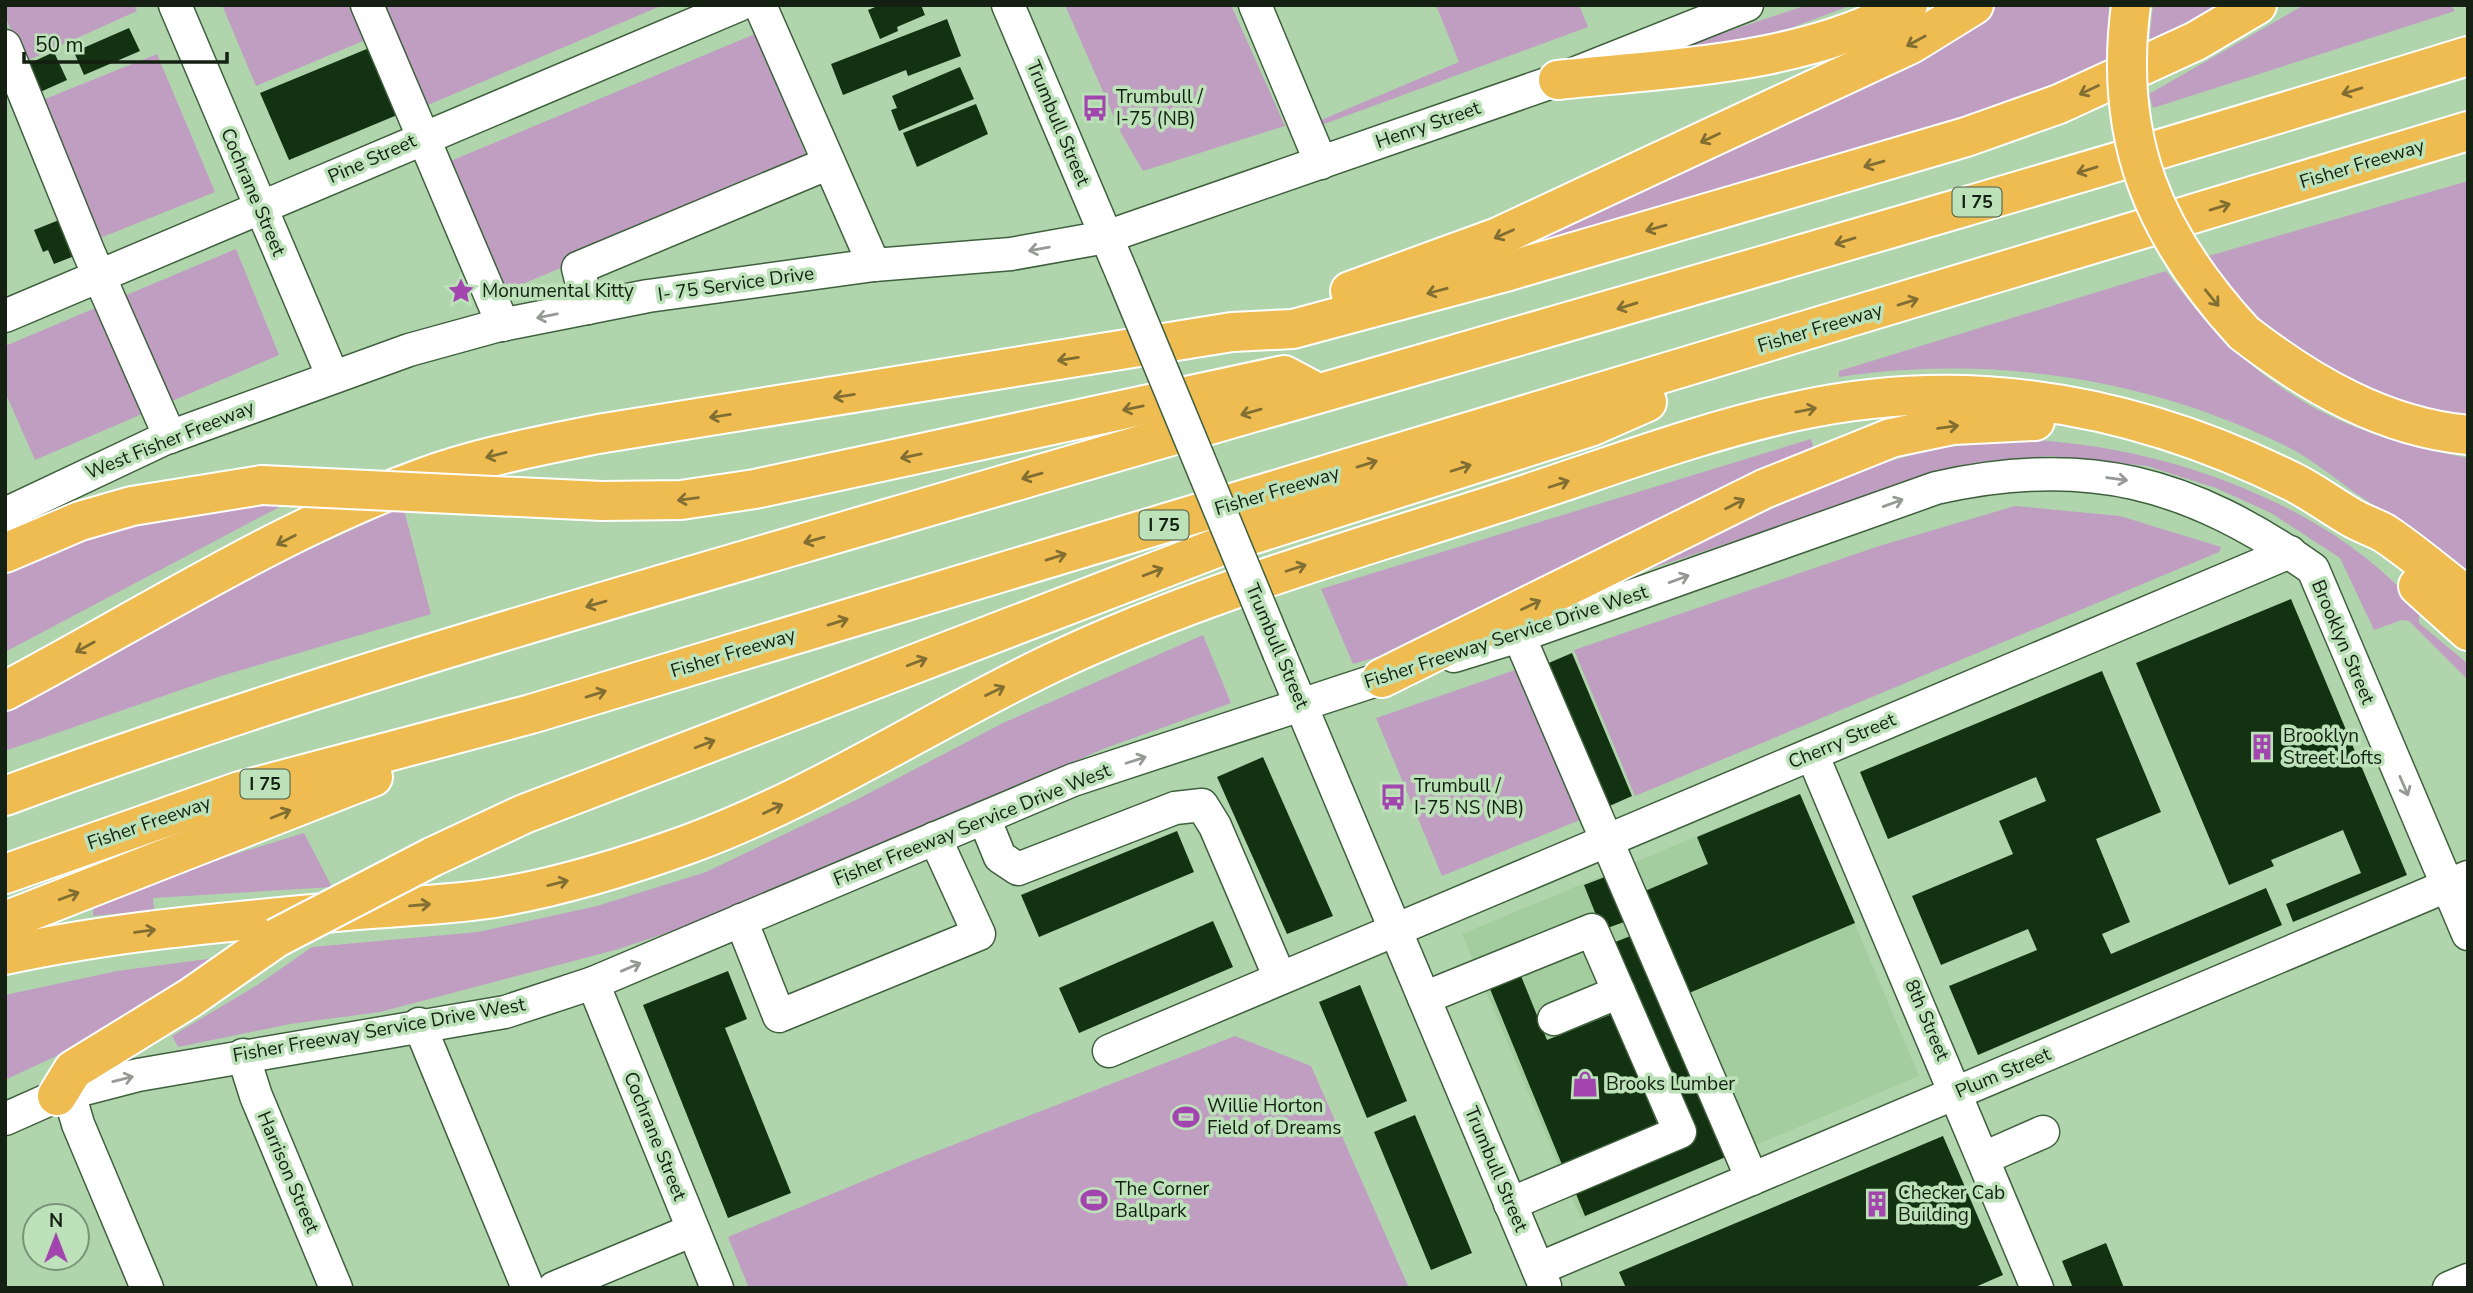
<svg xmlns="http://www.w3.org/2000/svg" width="2473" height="1293" font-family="'Nunito Sans',sans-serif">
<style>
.built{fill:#a3cd9f}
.green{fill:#bf9ec2}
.building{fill:#133212}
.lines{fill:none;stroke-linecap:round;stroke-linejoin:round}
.minor-casing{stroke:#3f603d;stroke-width:35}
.highway-casing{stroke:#fff;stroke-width:42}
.minor{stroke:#fff;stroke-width:32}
.highway{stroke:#efbc51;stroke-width:38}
.minor-bridge-casing{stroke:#3f603d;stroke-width:35;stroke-linecap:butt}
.highway-bridge-casing{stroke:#fff;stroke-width:42;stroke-linecap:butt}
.minor-bridge{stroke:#fff;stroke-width:32}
.highway-bridge{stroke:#efbc51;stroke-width:38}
.oneway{stroke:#816e32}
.oneway2{stroke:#959b94}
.labels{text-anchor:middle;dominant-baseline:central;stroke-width:7;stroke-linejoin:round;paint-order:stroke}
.shield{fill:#bde2b9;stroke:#465a44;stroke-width:2}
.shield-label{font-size:18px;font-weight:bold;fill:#132012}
.poi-label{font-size:19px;fill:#132012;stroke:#bde2b9;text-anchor:start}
.street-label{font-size:19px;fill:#132012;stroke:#bde2b9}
</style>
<rect width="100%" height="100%" fill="#b0d5ad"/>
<path class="built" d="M1800 793 1919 1076 1581 1219 1462 934Z"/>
<g class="green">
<path d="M5 5H134L137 11 24 62 5 16Z"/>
<path d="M222 5H356L370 38 256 86Z"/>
<path d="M377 5H663L421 108Z"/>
<path d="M1065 5H1231L1285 126 1143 171 1122 135Z"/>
<path d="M1436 5H1579L1588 27 1316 127 1314 123 1459 62Z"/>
<path d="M1807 5H1852L1791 28 1678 54H1660Z"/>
<path d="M1986 5H2109L2108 72 2040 98 1546 243 1542 232Z"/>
<path d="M2153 5H2231L2148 53Z"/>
<path d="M2304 5H2451L2455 11 2153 108 2149 94Z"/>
<path d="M755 34 810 164 501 293 446 163Z"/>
<path d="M157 54 215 192 95 240 40 101Z"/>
<path d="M2468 181V419C2405 412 2311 370 2265 326 2243 305 2224 280 2205 257Z"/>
<path d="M236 249 279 355 35 460 5 392V346Z"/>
<path d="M2166 271C2250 384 2329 433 2468 458V571C2431 543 2392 518 2354 492 2332 476 2309 457 2284 445 2146 378 1991 354 1839 377V371Z"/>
<path d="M1811 439 1814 449 1392 653 1353 664 1321 589Z"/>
<path d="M2020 439C2131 444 2243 476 2337 537 2377 563 2411 598 2444 632L2419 615V623L2468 664V680L2409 621 2402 620 2374 630 2340 558 2271 513 2216 488 2147 466 2050 456 1990 461 1936 474 1629 576 1846 474 1932 449Z"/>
<path d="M302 495 5 652V564L140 513Z"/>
<path d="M403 506 431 614 221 676 5 751V709L287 560Z"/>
<path d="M2015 506 2120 516 2221 547 2219 552 1635 796 1574 650 1879 546Z"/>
<path d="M1203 635 1231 703 1103 749 821 872 688 926 615 950 380 1012 290 1024 178 1047 172 1036 259 984 312 947 478 932 597 906 706 872 858 799 1003 723Z"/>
<path d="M1521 668 1585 818 1442 876 1376 718Z"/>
<path d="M304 833 332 887 153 898 154 910 93 916 94 904 135 885Z"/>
<path d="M230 956 122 1025 5 1080V995L117 971Z"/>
<path d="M1235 1036 1311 1066 1409 1288H749L728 1237 909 1162Z"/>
</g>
<g class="building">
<path d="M880 5H921L925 15 897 27 898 31 880 39 868 10Z"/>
<path d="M947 19 961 56 908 76 906 70 843 95 831 64Z"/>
<path d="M129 28 140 51 84 75 74 52Z"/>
<path d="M374 46 402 113 289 160 260 93Z"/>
<path d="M54 52 67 80 38 93 26 65Z"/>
<path d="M960 67 974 99 899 131 891 110 897 108 892 96Z"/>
<path d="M976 104 988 134 917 167 903 133Z"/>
<path d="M64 218 77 255 54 264 48 250 43 252 34 230Z"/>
<path d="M2291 599 2407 875 2293 922 2286 904 2361 873 2343 830 2271 860 2274 866 2229 885 2136 663Z"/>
<path d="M1572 653 1632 796 1605 808 1544 665Z"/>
<path d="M2102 671 2161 812 2096 839 2130 922 2102 934 2111 954 2266 888 2282 925 1978 1055 1949 986 2037 950 2028 929 1941 965 1912 896 2013 854 1999 821 2046 801 2036 777 1888 839 1860 772Z"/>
<path d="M1263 757 1333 916 1287 934 1217 777Z"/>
<path d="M1800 794 1855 923 1682 996 1638 894 1708 864 1697 837Z"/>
<path d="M1177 831 1194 872 1039 937 1021 895Z"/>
<path d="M1605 877 1624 922 1602 930 1584 885Z"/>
<path d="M1213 921 1233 967 1079 1033 1059 988Z"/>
<path d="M1633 935 1728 1156 1585 1216 1574 1189 1692 1139 1605 946Z"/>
<path d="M728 971 747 1019 725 1028 791 1193 728 1218 643 1005Z"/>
<path d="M1519 971 1547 1040 1612 1014 1659 1128 1565 1172 1488 984Z"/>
<path d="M1360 985 1407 1101 1367 1118 1319 1002Z"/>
<path d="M1415 1115 1472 1253 1431 1270 1374 1132Z"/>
<path d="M1943 1136 2003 1275 1973 1288H1626L1619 1272Z"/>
<path d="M2106 1243 2124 1288H2073L2062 1261Z"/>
</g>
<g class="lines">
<g class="minor-casing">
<g id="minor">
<path d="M175 5 333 377"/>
<path d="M367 5 503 325"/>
<path d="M760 5 874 265"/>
<path d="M1008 5 1123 276"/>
<path d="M1255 5 1321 163"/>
<path d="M5 46 89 253 170 437"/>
<path d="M588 308 578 268 829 163"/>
<path d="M5 316 739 5"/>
<path d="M5 514 164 439 409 350 496 326 648 296 874 265 1011 254 1106 237 1558 80 1747 5"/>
<path d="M1519 636 1752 1179"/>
<path d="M1279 653 1545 1286"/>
<path d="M1454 656 1519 636 1936 488C2086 454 2189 482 2313 569L2468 934"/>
<path d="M1812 754 2037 1288"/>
<path d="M984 818 1000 857 1018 869 1175 808 1202 805 1215 826 1280 978"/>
<path d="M741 920 779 1016 979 934 935 838"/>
<path d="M593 983 717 1288"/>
<path d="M1424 998 1592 930 1680 1132 1510 1204"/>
<path d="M1554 1019 1619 992"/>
<path d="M419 1024 528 1288"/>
<path d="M1109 1051 2290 552"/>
<path d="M243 1055 256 1096 336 1288"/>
<path d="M69 1093 78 1124 147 1288"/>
<path d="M5 1119 57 1096 138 1075 505 1012 593 983 1073 780 1404 671"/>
<path d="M1984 1158 2043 1132"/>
<path d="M1538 1269 2468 877"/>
<path d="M554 1288 693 1230"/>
<path d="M2449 1288 2468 1280"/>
</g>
</g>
<g class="highway-casing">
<g id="highway">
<path d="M1558 80C1671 68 1808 64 1908 5"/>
<path d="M1350 291 1498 237 1911 44 1974 5"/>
<path d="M2244 333C2310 384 2383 427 2468 435"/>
<path d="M602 501 681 500 755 489 1284 375 1316 392"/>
<path d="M5 553 80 521 132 506 262 485"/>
<path d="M2418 586 2468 631"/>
<path d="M1382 678 1764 489 1891 438 1953 425 2035 421"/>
<path d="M5 691C141 619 279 530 422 478 479 457 539 446 598 434L1232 332 1293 329 1502 273 1966 137 2059 104 2196 41 2257 5"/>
<path d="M5 796C297 688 595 604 893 517 1418 363 1945 217 2468 56"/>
<path d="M432 857 524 814 1245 537 1590 427 1647 402"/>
<path d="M5 874 240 791 531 714 2468 131"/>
<path d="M5 921 373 777"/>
<path d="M5 955C121 930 238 921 356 910 404 906 453 905 500 897 563 886 628 866 689 844 817 797 930 721 1052 663 1195 595 1347 552 1496 504 1596 472 1695 433 1797 411 1971 373 2136 404 2293 482 2313 492 2330 505 2349 516 2360 523 2373 527 2384 533 2413 552 2440 576 2468 597"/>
<path d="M57 1096 73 1070 190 998 276 938"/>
</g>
</g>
<use href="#minor" class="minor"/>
<use href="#highway" class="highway"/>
<g class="minor-bridge-casing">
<path id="minor-bridge" d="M1123 276 1279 653"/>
</g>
<g class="highway-bridge-casing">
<g id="highway-bridge">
<path d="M2131 5C2113 140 2154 235 2244 333"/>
<path d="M262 485 602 501"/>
<path d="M276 938 432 857"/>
</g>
</g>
<use href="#minor-bridge" class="minor-bridge"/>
<use href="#highway-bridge" class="highway-bridge"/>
</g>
<defs><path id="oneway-shaft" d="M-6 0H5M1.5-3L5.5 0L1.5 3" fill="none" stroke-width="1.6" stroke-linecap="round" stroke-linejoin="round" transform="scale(1.75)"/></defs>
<g class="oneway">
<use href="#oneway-shaft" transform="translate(1916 41) rotate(151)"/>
<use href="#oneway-shaft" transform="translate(2089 90) rotate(155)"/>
<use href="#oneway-shaft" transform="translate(2352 91) rotate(163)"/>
<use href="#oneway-shaft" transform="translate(1710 138) rotate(155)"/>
<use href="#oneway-shaft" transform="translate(1874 164) rotate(164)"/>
<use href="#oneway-shaft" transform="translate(2087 170) rotate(163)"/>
<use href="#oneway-shaft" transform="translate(2220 207) rotate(-17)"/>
<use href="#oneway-shaft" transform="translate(1656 228) rotate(164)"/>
<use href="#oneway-shaft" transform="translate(1504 234) rotate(156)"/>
<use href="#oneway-shaft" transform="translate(1845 241) rotate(163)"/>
<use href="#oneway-shaft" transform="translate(1437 291) rotate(165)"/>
<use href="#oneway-shaft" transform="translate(2212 298) rotate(51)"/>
<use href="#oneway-shaft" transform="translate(1908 302) rotate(-17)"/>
<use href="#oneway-shaft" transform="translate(1627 306) rotate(163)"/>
<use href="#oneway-shaft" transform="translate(1068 359) rotate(171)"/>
<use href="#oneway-shaft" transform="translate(844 396) rotate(171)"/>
<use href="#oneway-shaft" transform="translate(1133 408) rotate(168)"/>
<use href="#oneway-shaft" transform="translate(1806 410) rotate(-11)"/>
<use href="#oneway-shaft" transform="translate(1251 412) rotate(164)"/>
<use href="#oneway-shaft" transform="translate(720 416) rotate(171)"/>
<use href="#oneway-shaft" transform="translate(1948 427) rotate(-8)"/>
<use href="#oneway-shaft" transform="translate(496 455) rotate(166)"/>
<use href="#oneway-shaft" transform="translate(911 456) rotate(168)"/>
<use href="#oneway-shaft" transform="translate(1367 464) rotate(-17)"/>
<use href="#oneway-shaft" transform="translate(1461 468) rotate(-18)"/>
<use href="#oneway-shaft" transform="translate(1032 476) rotate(164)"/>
<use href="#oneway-shaft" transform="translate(1559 484) rotate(-18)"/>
<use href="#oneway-shaft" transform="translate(688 499) rotate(173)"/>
<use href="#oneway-shaft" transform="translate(1735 504) rotate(-27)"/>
<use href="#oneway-shaft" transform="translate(286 540) rotate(153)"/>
<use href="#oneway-shaft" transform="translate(814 540) rotate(164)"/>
<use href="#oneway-shaft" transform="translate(1056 557) rotate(-17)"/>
<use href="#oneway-shaft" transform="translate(1296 568) rotate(-18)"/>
<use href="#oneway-shaft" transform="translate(1153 572) rotate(-21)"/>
<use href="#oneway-shaft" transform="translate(596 604) rotate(164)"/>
<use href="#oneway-shaft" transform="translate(1531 605) rotate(-26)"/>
<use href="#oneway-shaft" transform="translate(838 622) rotate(-17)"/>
<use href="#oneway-shaft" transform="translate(85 647) rotate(151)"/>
<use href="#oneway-shaft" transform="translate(917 662) rotate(-21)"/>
<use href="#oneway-shaft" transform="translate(995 691) rotate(-26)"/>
<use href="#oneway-shaft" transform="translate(596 694) rotate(-17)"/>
<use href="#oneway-shaft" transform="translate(705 744) rotate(-21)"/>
<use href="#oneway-shaft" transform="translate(773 809) rotate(-25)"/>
<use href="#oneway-shaft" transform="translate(281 814) rotate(-22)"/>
<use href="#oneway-shaft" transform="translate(558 883) rotate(-14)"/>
<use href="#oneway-shaft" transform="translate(69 896) rotate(-20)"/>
<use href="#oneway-shaft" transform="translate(420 905) rotate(-5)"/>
<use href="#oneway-shaft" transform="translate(145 931) rotate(-8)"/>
</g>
<g class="oneway2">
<use href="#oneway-shaft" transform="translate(1039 249) rotate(170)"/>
<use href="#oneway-shaft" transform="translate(547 316) rotate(169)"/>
<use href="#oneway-shaft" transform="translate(2117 479) rotate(8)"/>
<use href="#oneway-shaft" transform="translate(1893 503) rotate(-20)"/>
<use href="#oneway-shaft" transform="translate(1679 579) rotate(-20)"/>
<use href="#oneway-shaft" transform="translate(1136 760) rotate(-18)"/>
<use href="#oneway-shaft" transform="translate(2404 786) rotate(67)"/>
<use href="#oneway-shaft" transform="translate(631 967) rotate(-23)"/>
<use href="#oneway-shaft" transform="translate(123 1079) rotate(-14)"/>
</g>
<defs>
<g id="bus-bare" transform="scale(2.1)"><path d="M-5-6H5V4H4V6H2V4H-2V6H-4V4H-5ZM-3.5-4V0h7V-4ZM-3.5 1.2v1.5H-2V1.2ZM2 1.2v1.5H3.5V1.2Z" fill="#a245af" stroke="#bde2b9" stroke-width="2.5" paint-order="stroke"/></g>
<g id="sight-bare" transform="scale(2.1)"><path d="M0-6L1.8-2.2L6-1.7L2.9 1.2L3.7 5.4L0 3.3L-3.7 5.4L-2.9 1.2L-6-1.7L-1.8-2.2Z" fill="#a245af" stroke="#bde2b9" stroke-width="2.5" paint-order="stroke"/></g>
<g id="building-bare" transform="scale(2.1)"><path d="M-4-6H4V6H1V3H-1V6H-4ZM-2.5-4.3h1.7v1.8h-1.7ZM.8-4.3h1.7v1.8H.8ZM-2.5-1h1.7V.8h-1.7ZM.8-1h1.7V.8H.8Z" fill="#a245af" stroke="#bde2b9" stroke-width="2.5" paint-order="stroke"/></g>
<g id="shop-bare" transform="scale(2.1)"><path d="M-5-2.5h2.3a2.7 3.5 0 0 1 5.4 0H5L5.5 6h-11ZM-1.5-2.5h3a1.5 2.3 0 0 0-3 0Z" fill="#a245af" stroke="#bde2b9" stroke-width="2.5" paint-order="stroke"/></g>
<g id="stadium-bare" transform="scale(2.1)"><path d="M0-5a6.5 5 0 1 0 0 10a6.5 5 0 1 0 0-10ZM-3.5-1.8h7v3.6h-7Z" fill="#a245af" stroke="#bde2b9" stroke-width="2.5" paint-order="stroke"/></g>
</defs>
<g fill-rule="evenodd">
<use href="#bus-bare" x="1095" y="108"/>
<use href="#sight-bare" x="461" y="291"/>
<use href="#building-bare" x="2262" y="747"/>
<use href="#bus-bare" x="1393" y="797"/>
<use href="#shop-bare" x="1585" y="1084"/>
<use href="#stadium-bare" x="1186" y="1117"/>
<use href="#stadium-bare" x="1094" y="1200"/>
<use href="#building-bare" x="1877" y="1204"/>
</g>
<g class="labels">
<g class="shield">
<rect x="1952.5" y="187.5" width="49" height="29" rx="5"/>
<rect x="1139.5" y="510.5" width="49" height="29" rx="5"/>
<rect x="240.5" y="769.5" width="49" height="29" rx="5"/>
</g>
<g class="shield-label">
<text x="1977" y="202">I 75</text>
<text x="1164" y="525">I 75</text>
<text x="265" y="784">I 75</text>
</g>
<g class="poi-label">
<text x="1116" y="97">Trumbull /<tspan x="1116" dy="22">I-75 (NB)</tspan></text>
<text x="482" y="291">Monumental Kitty</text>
<text x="2283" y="736">Brooklyn<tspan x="2283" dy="22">Street Lofts</tspan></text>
<text x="1414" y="786">Trumbull /<tspan x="1414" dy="22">I-75 NS (NB)</tspan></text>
<text x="1606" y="1084">Brooks Lumber</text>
<text x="1207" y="1106">Willie Horton<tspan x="1207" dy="22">Field of Dreams</tspan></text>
<text x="1115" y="1189">The Corner<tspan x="1115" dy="22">Ballpark</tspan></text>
<text x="1898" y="1193">Checker Cab<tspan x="1898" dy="22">Building</tspan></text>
</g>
<g class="street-label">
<text transform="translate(1058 123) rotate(67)">Trumbull Street</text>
<text transform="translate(1428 125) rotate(-19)">Henry Street</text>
<text transform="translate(372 159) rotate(-24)">Pine Street</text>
<text transform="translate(2362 164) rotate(-17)">Fisher Freeway</text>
<text transform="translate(253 192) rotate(67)">Cochrane Street</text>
<text transform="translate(736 284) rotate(-8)">I- 75 Service Drive</text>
<text transform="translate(1820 328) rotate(-17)">Fisher Freeway</text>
<text transform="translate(170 440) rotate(-22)">West Fisher Freeway</text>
<text transform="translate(1277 491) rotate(-17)">Fisher Freeway</text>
<text transform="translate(1506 637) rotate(-18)">Fisher Freeway Service Drive West</text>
<text transform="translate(2343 642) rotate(67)">Brooklyn Street</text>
<text transform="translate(1277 646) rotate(67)">Trumbull Street</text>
<text transform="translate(733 653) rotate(-17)">Fisher Freeway</text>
<text transform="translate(1842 741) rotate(-23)">Cherry Street</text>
<text transform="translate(149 823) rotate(-19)">Fisher Freeway</text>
<text transform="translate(972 825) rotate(-22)">Fisher Freeway Service Drive West</text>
<text transform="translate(1927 1020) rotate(67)">8th Street</text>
<text transform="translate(379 1030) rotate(-10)">Fisher Freeway Service Drive West</text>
<text transform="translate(2003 1073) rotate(-23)">Plum Street</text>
<text transform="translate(655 1136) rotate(68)">Cochrane Street</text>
<text transform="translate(1496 1169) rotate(67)">Trumbull Street</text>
<text transform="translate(288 1172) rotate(67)">Harrison Street</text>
</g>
</g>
<rect width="2473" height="1293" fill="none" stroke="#132012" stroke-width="14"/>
<g transform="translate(56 1237)"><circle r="33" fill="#bde2b9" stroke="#799476" stroke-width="2"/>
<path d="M0-5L12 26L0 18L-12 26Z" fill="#a245af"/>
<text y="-10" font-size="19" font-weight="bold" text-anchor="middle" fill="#132012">N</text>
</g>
<path d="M24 52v10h203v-10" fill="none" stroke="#132012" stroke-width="3.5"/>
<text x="35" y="52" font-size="21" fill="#132012" stroke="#bde2b9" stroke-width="5" paint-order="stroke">50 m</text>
</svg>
